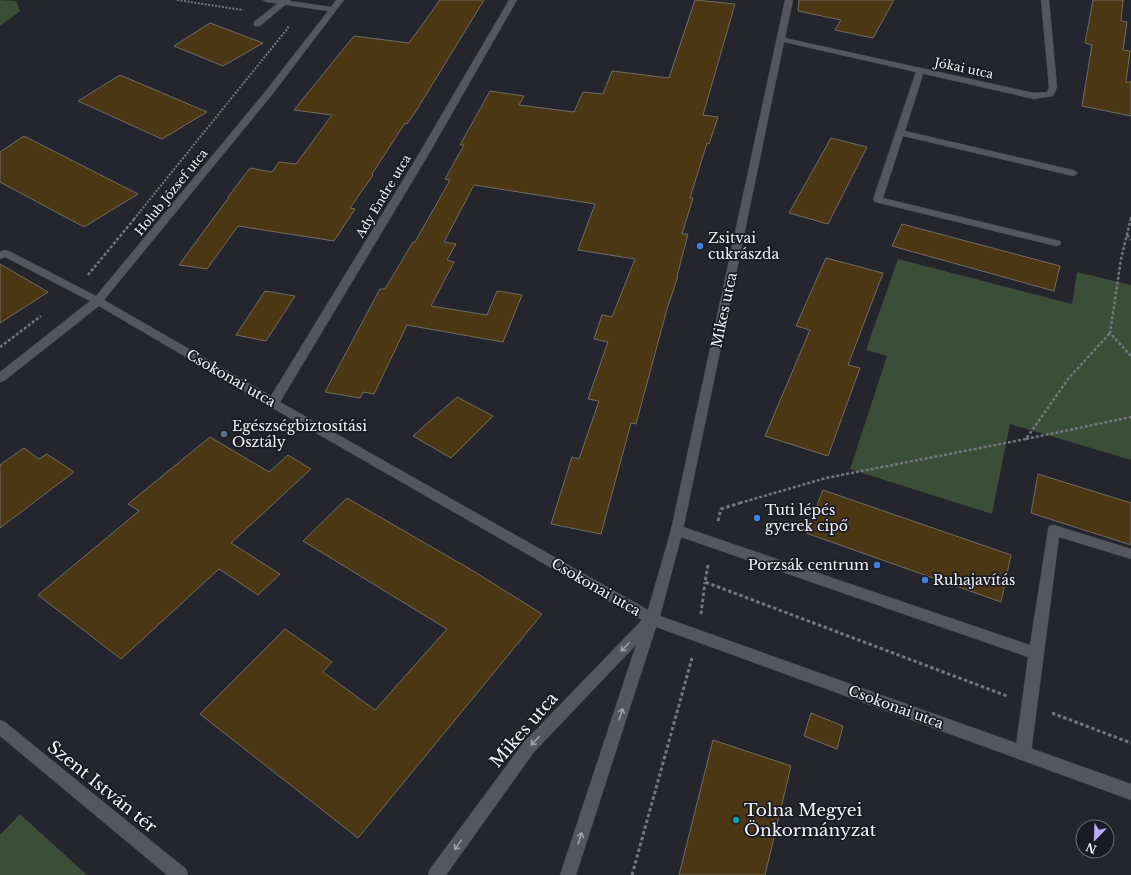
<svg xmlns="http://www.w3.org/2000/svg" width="1131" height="875" font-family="'Libre Baskerville',serif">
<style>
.green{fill:#3b4e37}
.building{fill:#4b3714;stroke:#716c63}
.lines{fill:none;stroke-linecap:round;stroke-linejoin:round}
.lane-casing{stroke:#404147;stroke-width:1}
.street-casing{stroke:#404147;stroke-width:1}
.path-far2{stroke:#74757d;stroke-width:2;stroke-dasharray:2 1.5;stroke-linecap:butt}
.path-far1{stroke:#74757d;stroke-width:2.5;stroke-dasharray:3 2;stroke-linecap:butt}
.path{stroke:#74757d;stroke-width:3;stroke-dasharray:3.5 2.5;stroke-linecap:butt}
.lane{fill:#55565f;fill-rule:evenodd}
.street{fill:#55565f;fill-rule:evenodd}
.oneway{stroke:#9c9da5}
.shop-dot{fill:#3f7fe0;stroke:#1a1b23;stroke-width:1.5}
.service-dot{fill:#5c6f8a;stroke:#1a1b23;stroke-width:1.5}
.culture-dot{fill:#0f9aa8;stroke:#1a1b23;stroke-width:1.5}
.labels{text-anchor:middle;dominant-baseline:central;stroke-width:3.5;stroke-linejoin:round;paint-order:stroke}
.far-street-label{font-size:12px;fill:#f3f4fa;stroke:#1a1b23}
.poi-label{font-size:14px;fill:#f3f4fa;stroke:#1a1b23;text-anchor:start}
.street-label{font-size:14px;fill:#f3f4fa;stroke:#1a1b23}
.near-street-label{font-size:17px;fill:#f3f4fa;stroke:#1a1b23}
.near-poi-label{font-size:17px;fill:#f3f4fa;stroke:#1a1b23;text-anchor:start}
</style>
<rect width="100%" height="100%" fill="#24252d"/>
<g class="green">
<path d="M0 0 16 1 20 11 0 26Z"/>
<path d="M898 259 1072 304 1077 272 1131 285V460L1010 424 992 514 850 469 887 356 866 350Z"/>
<path d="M20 814 87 875H0V835Z"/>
</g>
<g class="building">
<path d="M440 0H484L416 111 407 124 405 123 372 174 373 175 350 208 355 209 334 241 238 226 207 269 179 265 229 197H228L250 168 272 172 279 162 296 164 332 115 294 110 354 36 409 43Z"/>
<path d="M695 0 735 4 703 115 718 117 709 144 707 143 690 198H693L682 234H688L677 276H678L667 309 636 424 631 423 601 534 551 524 572 457 579 459 599 401 588 399 608 342 594 339 602 315 612 317 635 259 578 250 595 204 474 185 444 242 456 244 447 260 454 262 431 306 487 315 497 291 522 295 503 342 407 325 374 394 363 392 360 398 325 392 380 289H385L413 242H415L450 180 445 179 464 145H460L490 91 524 96 519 105 574 112 583 92 603 94 612 71 669 78Z"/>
<path d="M799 0H894L873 38 835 30 841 20 798 11Z"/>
<path d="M1093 0H1123L1121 21 1127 22 1123 50 1130 51 1126 82H1131V116L1082 106 1092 45 1085 43Z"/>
<path d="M210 23 263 43 223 66 174 46Z"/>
<path d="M120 75 207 112 162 139 78 101Z"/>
<path d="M24 136 138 194 84 227 0 182V152Z"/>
<path d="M831 138 867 147 828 224 789 213Z"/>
<path d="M902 224 1060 266 1054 291 892 246Z"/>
<path d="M826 258 883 273 848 365 860 368 828 456 765 436 810 330 796 326Z"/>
<path d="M0 264 48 292 0 323Z"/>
<path d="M265 291 295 296 266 341 236 335Z"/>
<path d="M457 397 493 416 451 458 413 436Z"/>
<path d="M210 437 269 472 288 455 311 469 231 543 280 574 258 595 219 569 121 659 38 595 139 511 128 504Z"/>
<path d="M24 448 39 459 47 454 74 472 0 528V465Z"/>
<path d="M1038 474 1131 503V545L1031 513Z"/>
<path d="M823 490 1011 555 1001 602 806 533Z"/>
<path d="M347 498 475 572 542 614 358 838 200 714 285 629 332 662 323 672 375 710 447 629 303 541Z"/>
<path d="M811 713 843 726 837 749 804 736Z"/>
<path d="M713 740 791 766 765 875H679Z"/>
</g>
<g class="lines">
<g class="lane-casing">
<g id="lane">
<path d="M282 0H291L260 26H254V22Z"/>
<path d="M917 69H920L924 71 905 131 1073 170 1078 173 1073 176 903 136 883 198 1060 241 1061 243 1060 245 1056 246 875 202 873 200Z"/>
<path d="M677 525 1030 645 1048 530 1049 526 1054 525 1131 549V559L1059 537 1031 753 1028 758 1023 760 1018 758 1015 753 1028 657 672 534 671 530 672 526Z"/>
</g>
</g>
<g class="street-casing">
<g id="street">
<path d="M263 0H283L331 7 336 0H344L271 96 104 300 271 396 417 157 509 0H517L427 157 280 402 648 610 671 530 785 0H793L785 38 1034 93 1047 92 1049 87 1041 0H1049L1057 87 1053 96 1034 99 784 42 683 530 660 616 1131 784V800L656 627 576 875H560L636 645 534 752 446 875H428L430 869 524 742 642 620 269 406 99 306 4 381 0 382V372L90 301 5 257 0 259V252L5 250 9 251 96 296 265 92 328 11 267 2Z"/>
<path d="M0 720 5 722 186 869 188 875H167L0 736Z"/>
</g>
</g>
<g class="path-far2">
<path d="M177 0 243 10"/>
<path d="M134 219 288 28 287 25"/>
<path d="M1131 219V217"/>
</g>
<g class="path-far1">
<path d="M1131 218 1121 259 1110 333 1131 356"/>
<path d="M1127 235 1131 240"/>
<path d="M88 275 135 218"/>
<path d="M0 347 41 316"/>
<path d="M1026 439 1131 417"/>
<path d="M740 503 826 478 1026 439 1068 379 1110 333"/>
</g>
<g class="path">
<path d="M718 521 721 509 743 502"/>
<path d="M708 565 705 582 1007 696"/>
<path d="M701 614 705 582"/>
<path d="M1052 713 1131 743"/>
<path d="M632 875 692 658"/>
</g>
<use href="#lane" class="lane"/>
<use href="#street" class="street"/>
</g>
<defs><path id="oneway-shaft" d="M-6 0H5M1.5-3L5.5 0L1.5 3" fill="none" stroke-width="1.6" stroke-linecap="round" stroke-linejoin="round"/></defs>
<g class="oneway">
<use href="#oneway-shaft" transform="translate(625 647) rotate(134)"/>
<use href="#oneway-shaft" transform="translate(621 714) rotate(-72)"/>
<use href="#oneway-shaft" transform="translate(535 741) rotate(134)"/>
<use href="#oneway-shaft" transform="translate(580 838) rotate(-72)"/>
<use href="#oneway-shaft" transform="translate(458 845) rotate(126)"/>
</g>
<g class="shop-dot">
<circle cx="700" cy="246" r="4"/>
<circle cx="757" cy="518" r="4"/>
<circle cx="877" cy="565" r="4"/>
<circle cx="925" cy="580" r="4"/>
</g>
<circle class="service-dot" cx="224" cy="434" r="4"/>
<circle class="culture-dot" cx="736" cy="820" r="4"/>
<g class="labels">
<g class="far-street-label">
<text transform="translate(964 68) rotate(12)">Jókai utca</text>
<text transform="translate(171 192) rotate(-51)">Holub József utca</text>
<text transform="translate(383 196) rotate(-59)">Ady Endre utca</text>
</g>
<g class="poi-label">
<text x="708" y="238">Zsitvai<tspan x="708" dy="16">cukrászda</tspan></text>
<text x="232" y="426">Egészségbiztosítási<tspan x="232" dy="16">Osztály</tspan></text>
<text x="765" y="510">Tuti lépés<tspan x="765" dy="16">gyerek cipő</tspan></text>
<text x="869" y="565" text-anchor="end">Porzsák centrum</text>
<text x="933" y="580">Ruhajavítás</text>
</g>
<g class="street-label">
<text transform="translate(724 310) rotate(-78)">Mikes utca</text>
<text transform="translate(231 378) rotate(30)">Csokonai utca</text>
<text transform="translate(596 587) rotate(30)">Csokonai utca</text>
<text transform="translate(896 707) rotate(20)">Csokonai utca</text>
</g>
<g class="near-street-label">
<text transform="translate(524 730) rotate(-49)">Mikes utca</text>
<text transform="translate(102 787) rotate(39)">Szent István tér</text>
</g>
<g class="near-poi-label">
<text x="744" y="810">Tolna Megyei<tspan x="744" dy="20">Önkormányzat</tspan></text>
</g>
</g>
<g transform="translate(1095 839) rotate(203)"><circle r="19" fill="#1a1b23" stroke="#717279"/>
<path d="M0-3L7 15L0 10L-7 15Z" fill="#baaaf6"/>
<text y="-6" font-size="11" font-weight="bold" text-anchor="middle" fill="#f3f4fa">N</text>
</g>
</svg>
